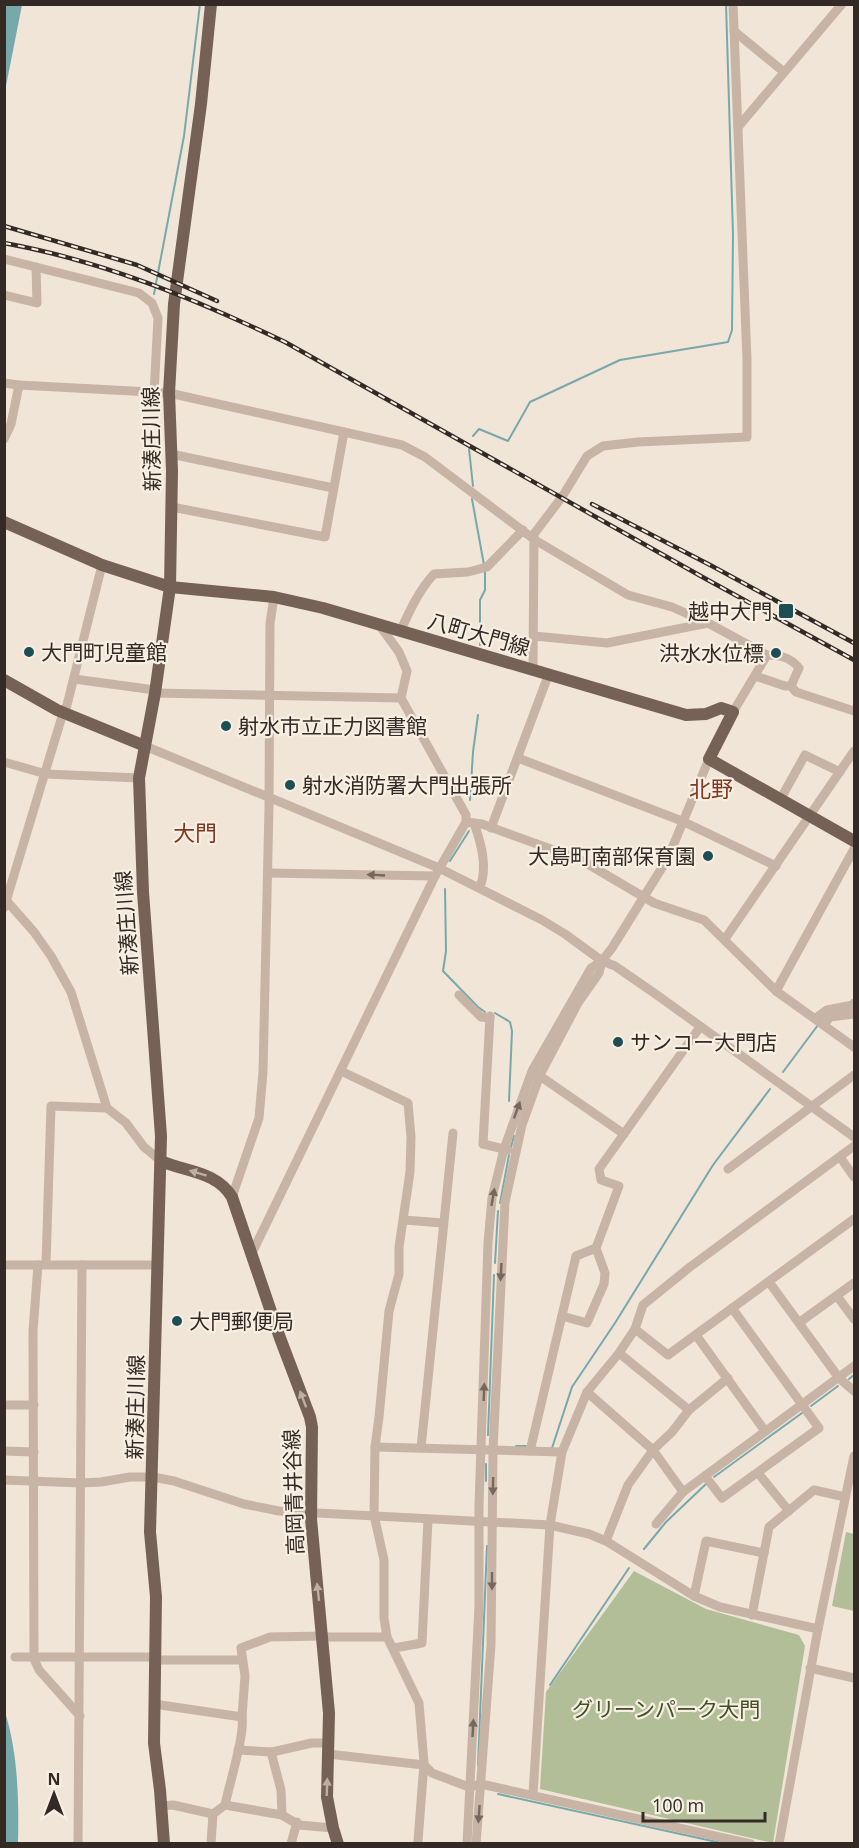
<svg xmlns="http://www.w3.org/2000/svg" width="859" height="1848" font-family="'Open Sans','Noto Sans JP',sans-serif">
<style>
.green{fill:#b1be98}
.water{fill:#77a9ac}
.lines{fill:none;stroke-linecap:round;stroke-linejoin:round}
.stream{stroke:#77a9ac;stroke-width:2}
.minor{stroke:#c7b4a4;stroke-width:9}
.major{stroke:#756156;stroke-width:12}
.rail-casing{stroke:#332a25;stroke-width:4.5}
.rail{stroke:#f8efe3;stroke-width:2;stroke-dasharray:7;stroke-linecap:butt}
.oneway{fill:#76685e}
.oneway2{fill:#bdafa4}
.poi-dot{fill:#1c4e53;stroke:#f8efe3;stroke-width:2}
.labels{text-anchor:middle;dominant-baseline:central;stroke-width:4.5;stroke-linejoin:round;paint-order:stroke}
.street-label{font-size:21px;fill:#332a25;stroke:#f8efe3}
.poi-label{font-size:21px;fill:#332a25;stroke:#f8efe3;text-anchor:start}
.park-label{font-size:21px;fill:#42502a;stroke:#f8efe3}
.neighbourhood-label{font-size:22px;fill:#803820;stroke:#f8efe3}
</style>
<rect width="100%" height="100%" fill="#f0e5d7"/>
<g class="green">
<path d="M846 1532 854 1534V1611L832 1606Z"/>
<path d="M634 1571 706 1609 799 1635 805 1646 773 1843 540 1789 546 1692Z"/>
</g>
<g class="water">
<path d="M5 4 22 5 5 91 4 5Z"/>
<path d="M5 1712C18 1754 19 1800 18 1843H5Z"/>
</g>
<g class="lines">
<g class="stream">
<path d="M154 294 184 136 200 4"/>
<path d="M473 436 479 429 508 441 530 402 620 360 728 342 732 330 733 235 726 4"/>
<path d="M469 449 473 486"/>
<path d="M472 499 484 565"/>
<path d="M480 645V600L485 590V571"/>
<path d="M470 800 473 752 478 715"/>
<path d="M450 861 469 831"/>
<path d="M445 889 446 951 443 971 478 1007 485 1012"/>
<path d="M495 1013 510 1022 512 1031 509 1101"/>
<path d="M783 1072 818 1025"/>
<path d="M511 1147 514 1136"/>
<path d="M500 1203 509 1155"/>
<path d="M495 1263 498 1211"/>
<path d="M849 1379 854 1375"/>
<path d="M811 1406 838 1386"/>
<path d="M488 1435 494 1275"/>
<path d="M516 1446H526"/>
<path d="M552 1448 572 1387 615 1323 713 1165 770 1089"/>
<path d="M714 1477 802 1413"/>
<path d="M486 1481V1464"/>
<path d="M644 1549 666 1522 706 1484"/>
<path d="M550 1685 629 1568"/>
<path d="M478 1765 487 1546"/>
<path d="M498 1794 726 1844"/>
</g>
<g class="minor">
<path d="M734 31 784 72"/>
<path d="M738 127 842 4"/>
<path d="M4 259 139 293 152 303 158 318 154 394"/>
<path d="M4 295 37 303 36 267"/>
<path d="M4 383 19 385 169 393 402 445 425 457 535 540 628 595 672 607 708 623 767 655C780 655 790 657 799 668L791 686"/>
<path d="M4 439 11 424 19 385"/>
<path d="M171 454 333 488"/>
<path d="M172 507 325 537 344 432"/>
<path d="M400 632C409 612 419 590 434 574L468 572 487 567 523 530"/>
<path d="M534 636 607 643 708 623"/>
<path d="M533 670 534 534 562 497 587 456 603 446 638 442 747 437V360L733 4"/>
<path d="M755 676 785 686H791L796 692 854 711"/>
<path d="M74 679 155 690"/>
<path d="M155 693 401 698"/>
<path d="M733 712 767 655"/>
<path d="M145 746 439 868 542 920 565 934 602 961 615 966 657 995 854 1137"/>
<path d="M518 758 682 821 776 866"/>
<path d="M4 762 46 774 139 778"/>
<path d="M780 800 805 755 840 772"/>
<path d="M466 822 482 824 581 860 654 903 704 920 776 991 854 1047"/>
<path d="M474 823C481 843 488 867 480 887"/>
<path d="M491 828 548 676"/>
<path d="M268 873 435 876"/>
<path d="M5 899 34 932 51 956 71 992 107 1108 126 1123 144 1147 161 1161"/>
<path d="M4 908 63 713 67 705 102 565"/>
<path d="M725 939 854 751"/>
<path d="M776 991 854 849"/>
<path d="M459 995 481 1017 490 1018"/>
<path d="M490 1016 483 1144 508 1150"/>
<path d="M816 1018 827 1010 853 1005 854 1003"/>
<path d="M824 1025 830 1017 854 1014"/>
<path d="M341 1071 408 1103 411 1137 410 1172 399 1247V1274L389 1311 379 1417 375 1447 374 1515 384 1560V1618L387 1637 419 1703 424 1763 418 1841"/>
<path d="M537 1074 624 1134"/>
<path d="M840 1157 854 1177"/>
<path d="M728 1169 854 1075"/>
<path d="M232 1197 259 1118 263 1072 269 807 270 623 274 597"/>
<path d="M404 1220 443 1223"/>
<path d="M252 1253 435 876 466 822V815L401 698 407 671 399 652 380 626"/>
<path d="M46 1264 51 1106 107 1108"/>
<path d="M4 1265H157"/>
<path d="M38 1265 33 1331 34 1659 39 1670 80 1716"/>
<path d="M769 1282 839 1378 854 1391"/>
<path d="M837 1296 854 1319"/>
<path d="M562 1316 587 1323 604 1284 605 1273 596 1248"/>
<path d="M800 1322 854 1283"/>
<path d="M635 1329 668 1355 854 1219"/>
<path d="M696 1335 765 1431"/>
<path d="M619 1353 689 1410"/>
<path d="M587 1392 653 1450 683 1492"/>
<path d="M4 1405H34"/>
<path d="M375 1447 562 1452"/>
<path d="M421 1448 453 1133"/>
<path d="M4 1451 34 1452"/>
<path d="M530 1451 576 1256 596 1248 619 1186 601 1180 599 1169 700 1027"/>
<path d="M758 1473 789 1511"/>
<path d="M705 1476 722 1498 819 1428 732 1308"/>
<path d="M4 1480 81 1483 101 1482 130 1477H153L174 1481 244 1504 279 1511 550 1525 589 1534 606 1541 694 1596 720 1607 818 1629"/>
<path d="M656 1524 683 1492 854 1366"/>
<path d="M606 1541 628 1485 653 1450 672 1432 689 1410 728 1378"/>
<path d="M694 1596 706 1541 764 1553"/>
<path d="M752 1615 769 1527 814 1490 845 1497"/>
<path d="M323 1637H387"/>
<path d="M394 1648 422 1643 428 1520"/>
<path d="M15 1657H154"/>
<path d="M154 1660H242"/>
<path d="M810 1668 854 1678"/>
<path d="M154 1704 242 1717 245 1676 241 1648 270 1637 323 1636"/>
<path d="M238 1750 272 1752 312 1743H329"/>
<path d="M271 1752 281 1790 282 1815"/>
<path d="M328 1754 424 1765 432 1773 469 1787 481 1784 751 1844"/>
<path d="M533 1794 550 1525 562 1452 587 1392 619 1353 635 1329 643 1305 690 1267 854 1146"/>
<path d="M225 1805C229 1785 245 1735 242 1717"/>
<path d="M162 1806 173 1805 213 1814 225 1805 282 1815 299 1825 333 1828"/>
<path d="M78 1844 82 1265"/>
<path d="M211 1844 213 1814"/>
<path d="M291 1844 297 1822"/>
<path d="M467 1844 479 1606V1505L488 1243 492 1198 504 1149 532 1071 591 968 602 961 612 948 668 858 709 759"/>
<path d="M476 1844 491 1645 493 1450 505 1202 522 1125 540 1075 578 1003 599 973 602 961"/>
<path d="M779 1844 818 1629 854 1456"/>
</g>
<g class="major">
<path d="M4 522 102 565 170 587 274 597 323 608 686 715 706 714 721 708 733 712 709 759 854 841"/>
<path d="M4 680 57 710 145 746"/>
<path d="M161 1161C186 1172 216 1171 232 1197L280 1338 310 1417 312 1427 311 1519 329 1713 327 1797 333 1828 338 1844"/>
<path d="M164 1844 160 1790 154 1743 156 1597 150 1532 161 1136 143 892 139 778 155 693 170 587 172 471 169 393 174 304 201 104 211 4"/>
</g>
<g class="rail-casing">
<g id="rail">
<path d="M4 226 137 265 217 301"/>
<path d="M4 243C103 261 195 299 285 342L706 579 854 660"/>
<path d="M592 504 712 566 854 643"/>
</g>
</g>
<use href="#rail" class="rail"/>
</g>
<defs><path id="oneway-solid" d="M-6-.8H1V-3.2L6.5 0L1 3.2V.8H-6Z" transform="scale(1.5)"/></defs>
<g class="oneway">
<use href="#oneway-solid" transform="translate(376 875) rotate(-177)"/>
<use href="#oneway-solid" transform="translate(517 1110) rotate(-70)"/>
<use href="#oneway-solid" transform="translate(493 1197) rotate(-80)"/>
<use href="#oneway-solid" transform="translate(501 1272) rotate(93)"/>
<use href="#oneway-solid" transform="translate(484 1392) rotate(-88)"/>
<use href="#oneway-solid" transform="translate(493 1486) rotate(91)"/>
<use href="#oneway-solid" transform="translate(492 1581) rotate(90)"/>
<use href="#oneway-solid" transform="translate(473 1728) rotate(-87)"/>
<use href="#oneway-solid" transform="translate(479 1814) rotate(94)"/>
</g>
<g class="oneway2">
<use href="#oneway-solid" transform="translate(198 1173) rotate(-163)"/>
<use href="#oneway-solid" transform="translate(303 1399) rotate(-111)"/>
<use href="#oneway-solid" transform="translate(318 1592) rotate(-97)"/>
<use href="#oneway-solid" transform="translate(327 1787) rotate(-88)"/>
</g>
<g class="poi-dot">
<rect x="778" y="603" width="16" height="16" rx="3"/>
<circle cx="29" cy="652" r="6"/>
<circle cx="776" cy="653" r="6"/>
<circle cx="226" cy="726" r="6"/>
<circle cx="290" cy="785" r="6"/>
<circle cx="708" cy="856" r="6"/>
<circle cx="618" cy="1042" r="6"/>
<circle cx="177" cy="1321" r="6"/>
</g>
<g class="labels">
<g class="street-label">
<text transform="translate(151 439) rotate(-91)">新湊庄川線</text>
<text transform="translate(479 634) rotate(16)">八町大門線</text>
<text transform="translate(126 923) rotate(-94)">新湊庄川線</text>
<text transform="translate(135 1407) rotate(-89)">新湊庄川線</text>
<text transform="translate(293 1492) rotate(-92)">高岡青井谷線</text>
</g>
<g class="poi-label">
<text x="772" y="611" text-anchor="end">越中大門</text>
<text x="41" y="652">大門町児童館</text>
<text x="764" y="653" text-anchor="end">洪水水位標</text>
<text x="238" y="726">射水市立正力図書館</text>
<text x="302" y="785">射水消防署大門出張所</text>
<text x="696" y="856" text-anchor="end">大島町南部保育園</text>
<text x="630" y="1042">サンコー大門店</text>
<text x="189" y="1321">大門郵便局</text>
</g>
<g class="park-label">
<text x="666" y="1709">グリーンパーク大門</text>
</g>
<g class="neighbourhood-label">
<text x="711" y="788">北野</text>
<text x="195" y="832">大門</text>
</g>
</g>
<rect width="859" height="1848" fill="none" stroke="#332a25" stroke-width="12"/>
<g transform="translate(54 1794)" stroke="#f8efe3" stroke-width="4.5" paint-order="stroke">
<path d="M0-4.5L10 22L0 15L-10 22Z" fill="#332a25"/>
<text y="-9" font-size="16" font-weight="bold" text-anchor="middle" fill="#332a25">N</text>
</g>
<path d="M643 1812v9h122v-9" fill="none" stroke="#332a25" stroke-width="3"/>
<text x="652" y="1812" font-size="18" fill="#332a25" stroke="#f8efe3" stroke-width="4.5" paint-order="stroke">100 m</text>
</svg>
